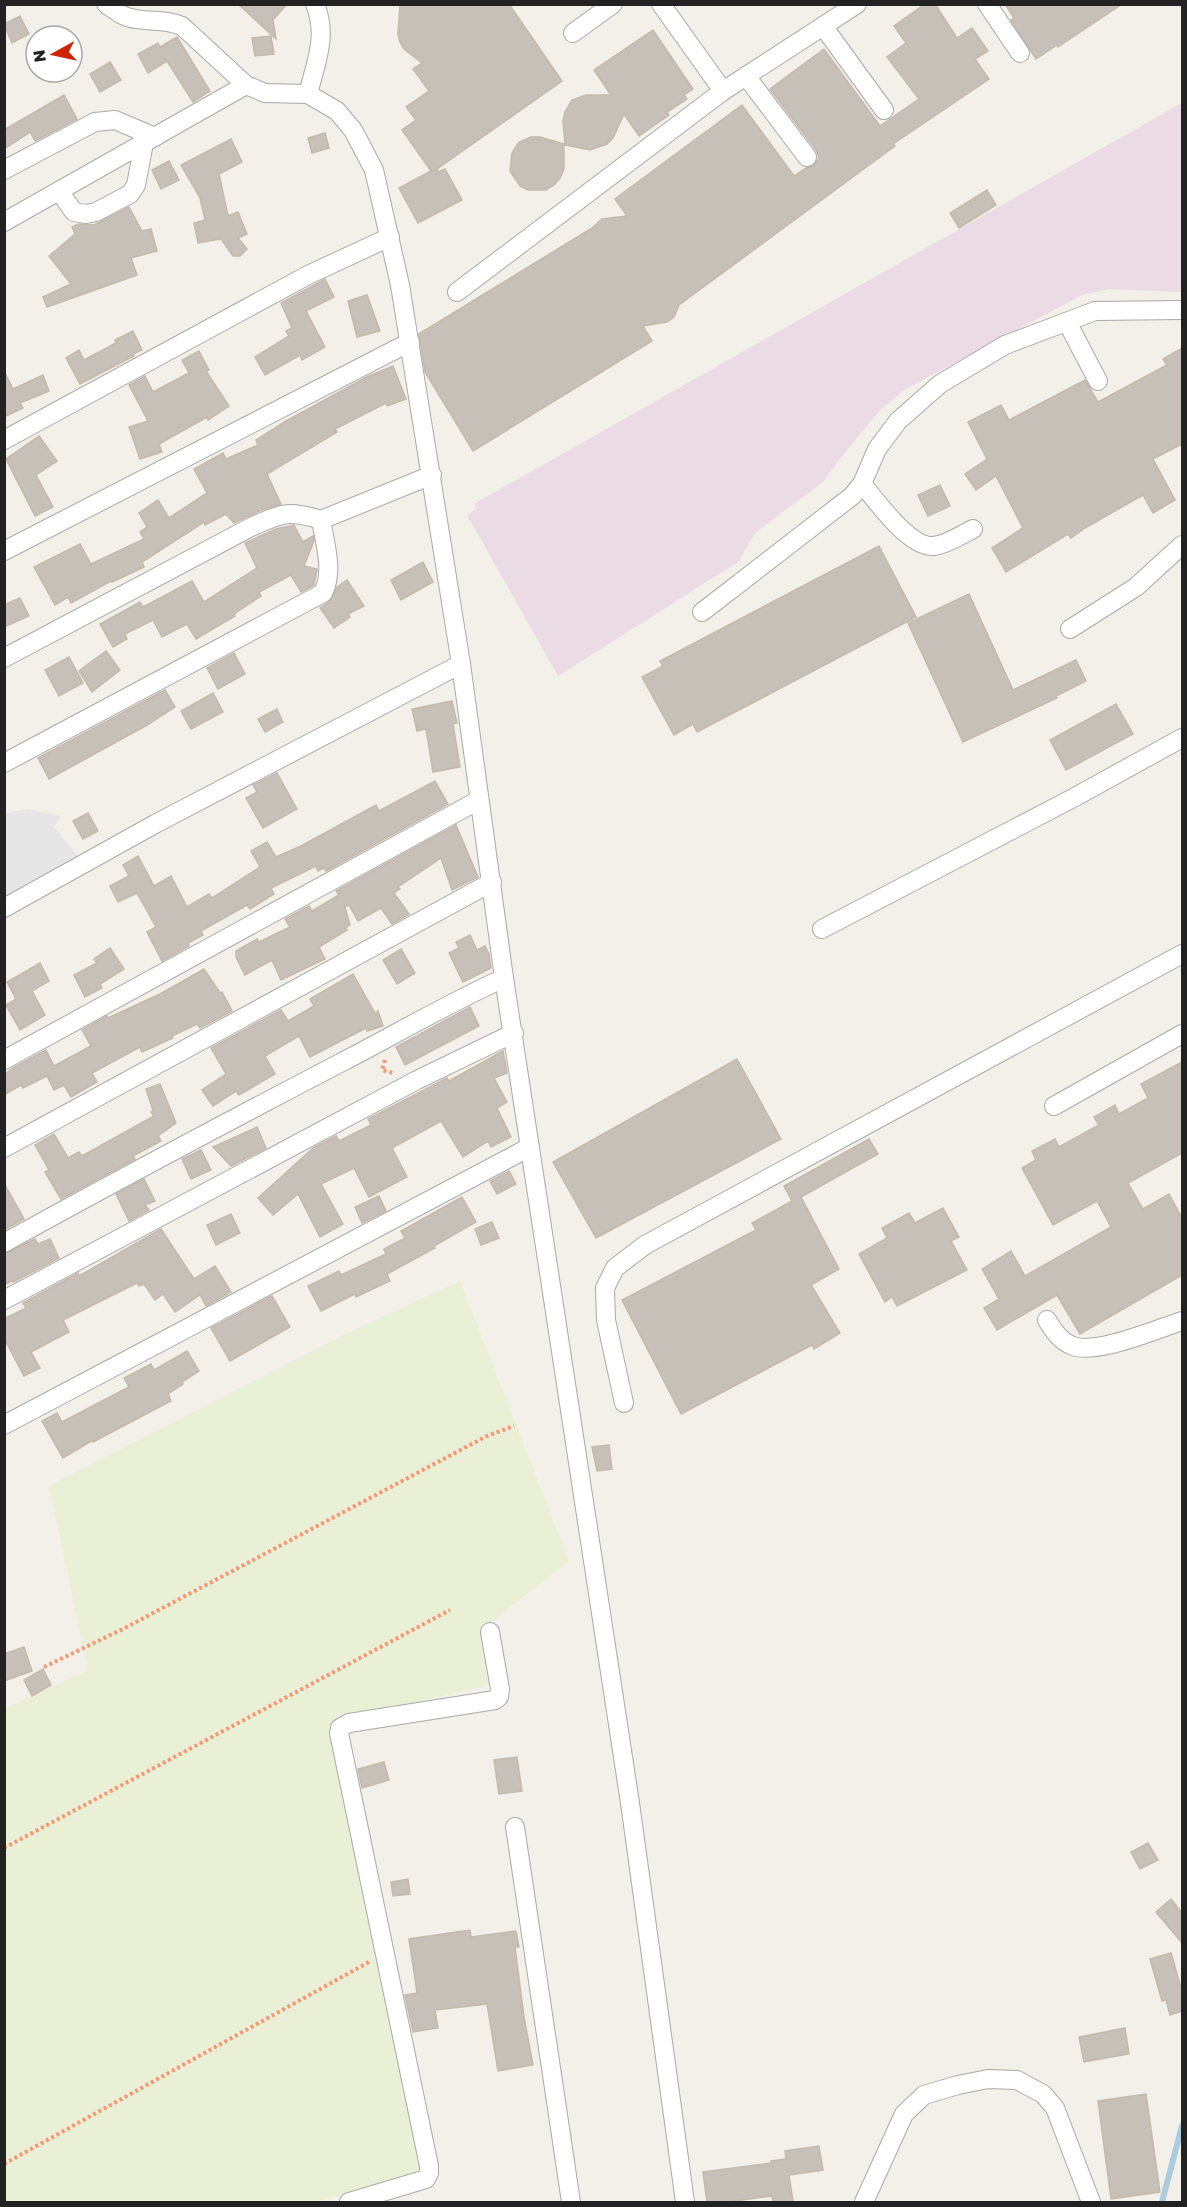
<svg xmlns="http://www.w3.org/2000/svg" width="1187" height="2207" font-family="'Golos Text',sans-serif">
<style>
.industrial{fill:#ebdbe5}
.farmland{fill:#eaf0d5}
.parking{fill:#e6e6e6}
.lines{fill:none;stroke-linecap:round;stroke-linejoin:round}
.stream{stroke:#abcbde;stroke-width:6}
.building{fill:#c7c0b8;stroke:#c4baab;stroke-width:1.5}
.minor-casing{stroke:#a9a9a9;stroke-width:20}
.path{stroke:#f89674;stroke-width:4;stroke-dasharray:3 3;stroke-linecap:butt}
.minor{stroke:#fff;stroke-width:18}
</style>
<rect width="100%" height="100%" fill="#f2f0e9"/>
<path class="industrial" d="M1182 103V292L1109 289 1082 295 906 389 881 409 842 456 823 482 756 532 738 562 558 676 467 515 477 509 474 504Z"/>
<path class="farmland" d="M460 1281 569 1561 490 1623V1685L339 1720 432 2175 312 2202H5L4 1709 88 1670 49 1486 343 1335Z"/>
<path class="parking" d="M28 809 61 816 54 827 79 858 5 902V813Z"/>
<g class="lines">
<path class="stream" d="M1162 2202 1182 2126"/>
</g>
<g class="building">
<path d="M238 4H287L273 20 276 39Z"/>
<path d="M400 4H509L562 81 437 169 438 172 445 169 462 200 418 223 399 188 431 171 402 130 416 120 406 107 429 91 413 69 422 63 404 49 400 42 398 35Z"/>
<path d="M925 4H935L957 38 972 28 988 51 975 59 989 79 893 144 895 146 679 305 674 317 667 322 643 326 652 341 473 451 425 372 419 334 592 228 602 219 627 216 615 199 742 105 794 176 806 168 813 166 819 158 816 150 770 89 824 49 880 126 890 119 919 99 887 57 906 43 894 26Z"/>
<path d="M1005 4H1122L1058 47 1057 45 1036 59 1011 20 1014 18Z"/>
<path d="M20 16 29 34 12 43 4 24Z"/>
<path d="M653 30 693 89 684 95 687 99 667 112 669 115 639 136 624 114 613 138 607 144 590 150 565 145 563 121 565 112 572 100 586 95H611L594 70Z"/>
<path d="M271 36 274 54 255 56 252 38Z"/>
<path d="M177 37 210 91 193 102 167 61 148 73 138 54 158 43 160 47Z"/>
<path d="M110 62 121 80 100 92 90 74Z"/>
<path d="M64 95 77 119 35 141 30 132 4 149V130Z"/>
<path d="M325 133 329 148 312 153 308 138Z"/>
<path d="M531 137H540L564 144V169L560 178 554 185 546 190H528L520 186 510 171 512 153 519 142Z"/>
<path d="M231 139 242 162 219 174 228 216 238 212 247 234 238 238 247 249 240 256H233L221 239 198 243 194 223 205 220 200 198 181 165Z"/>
<path d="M169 161 179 180 161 189 152 170Z"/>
<path d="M987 190 996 205 959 228 950 213Z"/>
<path d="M129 207 142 231 151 229 157 251 131 258 137 275 47 307 43 297 71 284 49 256 75 234 72 227 79 224 94 225Z"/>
<path d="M325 279 334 297 306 311 325 347 302 360 300 355 265 375 255 357 289 336 286 331 292 328 281 303Z"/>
<path d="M367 295 380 331 357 337 348 301Z"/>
<path d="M133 331 142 350 133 354 134 356 80 384 66 358 79 350 84 360 116 343 115 340Z"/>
<path d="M1182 348V444L1153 459 1175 500 1153 513 1143 495 1085 528 1071 538 1068 534 1006 572 992 548 1023 528 996 476 976 490 965 474 987 459 968 422 1001 405 1009 420 1085 380 1098 402 1167 365 1163 359Z"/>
<path d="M199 351 209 370 206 371 229 406 208 420 207 417 159 444 162 452 140 459 129 427 148 421 129 385 145 376 153 392 189 373 182 360Z"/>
<path d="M393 366 406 399 387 406 386 403 335 429 337 432 267 474 281 504 259 511 234 523 226 514 205 525 204 522 142 562 144 567 112 582 111 581 71 603 68 597 55 605 34 567 80 544 91 564 144 539 140 532 147 527 139 513 158 500 169 518 207 493 194 469 223 453 226 459 258 445 256 440 286 421 367 377Z"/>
<path d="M4 371 13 389 43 375 49 391 20 403 23 408 4 417Z"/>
<path d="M39 436 57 461 36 475 53 507 35 516 6 459Z"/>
<path d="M940 485 950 506 928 516 918 495Z"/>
<path d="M294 525 303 542 313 536 314 541 304 566 317 569 314 585 301 592 291 575 259 592 261 596 234 614 235 616 196 639 187 624 162 637 153 620 125 634 127 639 113 647 100 624 140 602 143 607 192 581 204 602 257 568 245 543 276 529Z"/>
<path d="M879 546 916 617 697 732 693 724 674 735 642 677 663 666 660 661Z"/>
<path d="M423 562 433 582 401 600 391 580Z"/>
<path d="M347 580 364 606 348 614 350 617 334 628 320 608 329 602 337 587Z"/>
<path d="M969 594 1013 690 1076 660 1086 681 1056 696 1057 698 963 742 908 623Z"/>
<path d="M20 598 29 616 4 627V605Z"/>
<path d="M106 651 120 670 92 692 79 671Z"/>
<path d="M234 653 245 674 218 689 207 668Z"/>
<path d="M69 657 83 683 59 696 45 670Z"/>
<path d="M165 690 175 707 147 725 49 779 38 758Z"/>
<path d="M213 693 223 712 191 729 181 711Z"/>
<path d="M452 701 457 723 453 724 460 767 433 772 426 729 417 731 412 709Z"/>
<path d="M1116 704 1133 734 1066 770 1050 740Z"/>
<path d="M277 709 283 722 265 732 258 719Z"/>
<path d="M277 773 297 809 263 828 246 798 257 792 253 785Z"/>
<path d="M435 781 448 804 326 871 324 868 318 871 316 866 271 888 274 894 250 909 247 905 201 931 203 935 188 943 189 946 162 961 147 932 156 927 137 893 118 902 110 886 129 876 123 865 138 856 154 886 171 876 187 907 209 894 212 898 260 867 251 851 267 842 276 857 301 846 376 805 379 811Z"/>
<path d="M88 813 98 831 83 839 73 821Z"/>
<path d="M456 825 478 877 452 890 441 858 398 887 400 889 394 893 409 914 392 924 381 908 358 921 349 905 345 907 344 904 350 925 345 928 347 930 319 947 325 959 281 980 272 960 245 975 236 957V951L257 939 259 942 290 927 285 919 309 906 312 911 339 895 336 891Z"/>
<path d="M470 935 477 950 485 946 489 954 491 968 463 982 449 953 459 948 456 942Z"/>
<path d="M110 948 124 969 100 984 102 988 85 997 74 975 97 963 94 959Z"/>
<path d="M401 949 415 973 397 984 383 960Z"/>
<path d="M40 963 49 981 32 991 45 1015 20 1030 6 1005 16 999 7 982Z"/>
<path d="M204 969 220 993 222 992 232 1011 200 1028 197 1024 172 1036 173 1038 142 1052 140 1047 92 1073 97 1082 71 1097 64 1085 54 1090 47 1076 23 1088 21 1085 4 1095V1075L13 1068 46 1050 54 1066 91 1046 82 1030 107 1016 108 1018 160 994Z"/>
<path d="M353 974 375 1013 378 1011 383 1026 367 1031 366 1028 310 1057 299 1036 265 1056 275 1074 239 1095 236 1091 213 1106 202 1090 226 1074 211 1048 281 1010 288 1021 314 1006 310 999Z"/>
<path d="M470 1007 479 1026 405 1065 396 1047Z"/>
<path d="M503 1051 507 1073 494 1078 507 1102 497 1108 511 1137 491 1147 488 1141 463 1157 441 1121 392 1148 407 1177 369 1197 354 1168 321 1184 343 1224 320 1237 298 1194 273 1215 258 1198 313 1148 336 1136 339 1141 371 1125 368 1119 447 1078 449 1081Z"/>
<path d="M737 1059 781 1139 596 1238 553 1162Z"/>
<path d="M1182 1062V1153L1128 1183 1143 1209 1169 1194 1182 1218V1275L1080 1334 1057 1295 997 1330 984 1308 999 1299 982 1269 1011 1251 1025 1276 1111 1227 1097 1201 1053 1225 1022 1168 1036 1160 1032 1151 1055 1139 1059 1147 1099 1125 1094 1117 1115 1105 1119 1114 1148 1098 1141 1084Z"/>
<path d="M160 1084 176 1123 158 1136 161 1141 133 1156 135 1159 61 1199 45 1172 49 1170 35 1145 54 1134 68 1158 79 1152 82 1156 154 1116 151 1112 153 1110 146 1089Z"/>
<path d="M257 1127 266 1148 231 1166 213 1147Z"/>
<path d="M869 1139 878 1154 801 1197 839 1269 811 1285 840 1333 814 1349 812 1345 681 1414 622 1300 756 1230 752 1223 792 1201 784 1186Z"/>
<path d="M201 1150 211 1170 191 1179 182 1159Z"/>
<path d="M509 1171 516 1184 497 1194 490 1181Z"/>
<path d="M144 1179 155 1201 145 1205 149 1210 129 1221 116 1194Z"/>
<path d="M4 1183 24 1219 4 1230Z"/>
<path d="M379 1196 386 1211 362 1223 355 1207Z"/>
<path d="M462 1197 476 1222 434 1246 435 1248 387 1274 390 1281 356 1297 355 1294 321 1311 308 1286 339 1271 341 1275 386 1254 384 1249 405 1238 401 1231Z"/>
<path d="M943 1208 959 1237 951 1241 967 1270 897 1306 892 1297 885 1302 859 1254 887 1238 882 1228 909 1213 915 1223Z"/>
<path d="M231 1214 240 1233 216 1245 207 1225Z"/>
<path d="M492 1222 499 1238 481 1245 475 1229Z"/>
<path d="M161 1229 194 1279 215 1266 231 1292 206 1306 200 1295 175 1312 163 1294 155 1300 144 1284 139 1286 137 1283 63 1320 69 1332 31 1352 40 1368 24 1376 4 1338V1319L26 1308 23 1303 78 1273 79 1276Z"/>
<path d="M35 1239 38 1244 50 1239 59 1258 13 1282 12 1281 4 1285V1254Z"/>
<path d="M272 1296 290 1327 230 1361 211 1328Z"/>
<path d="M187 1351 199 1371 182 1382 183 1384 168 1394 171 1401 93 1442V1440L63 1458 42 1421 57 1413 62 1422 129 1387 124 1378 151 1364 154 1370Z"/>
<path d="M609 1445 612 1469 597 1471 592 1447Z"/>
<path d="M24 1647 32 1671 4 1681V1654Z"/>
<path d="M43 1669 51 1685 32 1696 24 1680Z"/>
<path d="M517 1757 522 1791 499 1794 494 1760Z"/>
<path d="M384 1762 389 1780 362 1788 358 1769Z"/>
<path d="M1148 1843 1158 1860 1140 1869 1131 1852Z"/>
<path d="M408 1879 410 1894 393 1896 391 1882Z"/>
<path d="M1171 1899 1182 1913V1943L1156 1912Z"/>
<path d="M470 1930 471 1937 516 1931 519 1947H515L524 2017 533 2065 498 2071 487 2004 435 2010 438 2028 413 2032 405 1995 417 1993 409 1939Z"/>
<path d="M1171 1953 1182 1991V2011L1170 2015 1166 2000 1162 2001 1150 1959Z"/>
<path d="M1125 2028 1129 2054 1084 2062 1079 2037Z"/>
<path d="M1146 2094 1160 2192 1111 2199 1098 2101Z"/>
<path d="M819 2146 823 2170 789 2175 793 2202H773L772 2196 728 2202H707L703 2172 771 2163V2161L786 2159 785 2151Z"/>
</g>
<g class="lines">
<g class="minor-casing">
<g id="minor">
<path d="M106 4C116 11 124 18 136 19 153 22 166 19 182 26L246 85 265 93 308 94 337 111 353 130 374 170 400 285 461 664 504 978 630 1803 685 2202"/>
<path d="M661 4 723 91"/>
<path d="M987 4 1020 53"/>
<path d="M823 26 884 110"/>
<path d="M573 33 613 4"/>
<path d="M746 76 807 157"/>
<path d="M308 94C316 62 328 36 315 4"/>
<path d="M4 170 95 122 115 120 155 137"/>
<path d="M59 191 74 212 86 214 96 212 130 194 136 185 144 143"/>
<path d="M4 222 246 85"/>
<path d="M457 292 723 91 857 4"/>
<path d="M1067 322 1098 381"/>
<path d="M4 440 308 275 390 237"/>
<path d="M862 484C877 501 909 548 934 546 948 544 961 535 973 529"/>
<path d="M321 520 432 475"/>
<path d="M4 551 410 342"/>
<path d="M702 612 852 496 862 484 877 449 898 421 940 384 1005 345 1095 311 1182 310"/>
<path d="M1070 629 1136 587 1182 545"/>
<path d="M4 658 253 526C283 513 288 510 321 520 325 543 334 572 323 593L4 763"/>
<path d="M4 908 155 824 461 664"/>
<path d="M822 929 1075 797 1182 738"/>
<path d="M4 1060 479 800"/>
<path d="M1054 1106 1182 1034"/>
<path d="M4 1148 492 882"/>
<path d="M4 1243C116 1181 229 1121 342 1062 396 1034 449 1003 504 978"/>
<path d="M4 1300 417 1080 514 1033"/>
<path d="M1047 1320C1053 1330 1060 1341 1073 1346 1096 1355 1157 1329 1182 1321"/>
<path d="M624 1403 606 1320 605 1288 615 1268 645 1245 1182 954"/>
<path d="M4 1425 530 1147"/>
<path d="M515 1827 571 2202"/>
<path d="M349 2202 426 2179 429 2173V2166L339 1733 340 1728 349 1723 495 1700 499 1697 500 1689 490 1632"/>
<path d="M864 2202 904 2114 924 2095 958 2085 988 2079 1017 2080 1043 2094 1055 2108 1091 2202"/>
</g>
</g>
<g class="path">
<path d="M385 1060 382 1070 393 1073"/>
<path d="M44 1667 123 1629 487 1436 514 1426"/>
<path d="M4 1848 450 1610"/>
<path d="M4 2164 369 1962"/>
</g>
<use href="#minor" class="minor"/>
</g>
<rect width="1187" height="2207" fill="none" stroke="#222222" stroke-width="12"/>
<g transform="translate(54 54) rotate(262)"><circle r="28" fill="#ffffff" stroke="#a7a7a7" stroke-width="1.5"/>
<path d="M0-4.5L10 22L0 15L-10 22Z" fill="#d02304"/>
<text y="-9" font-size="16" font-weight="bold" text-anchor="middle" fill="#222222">N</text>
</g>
</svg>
